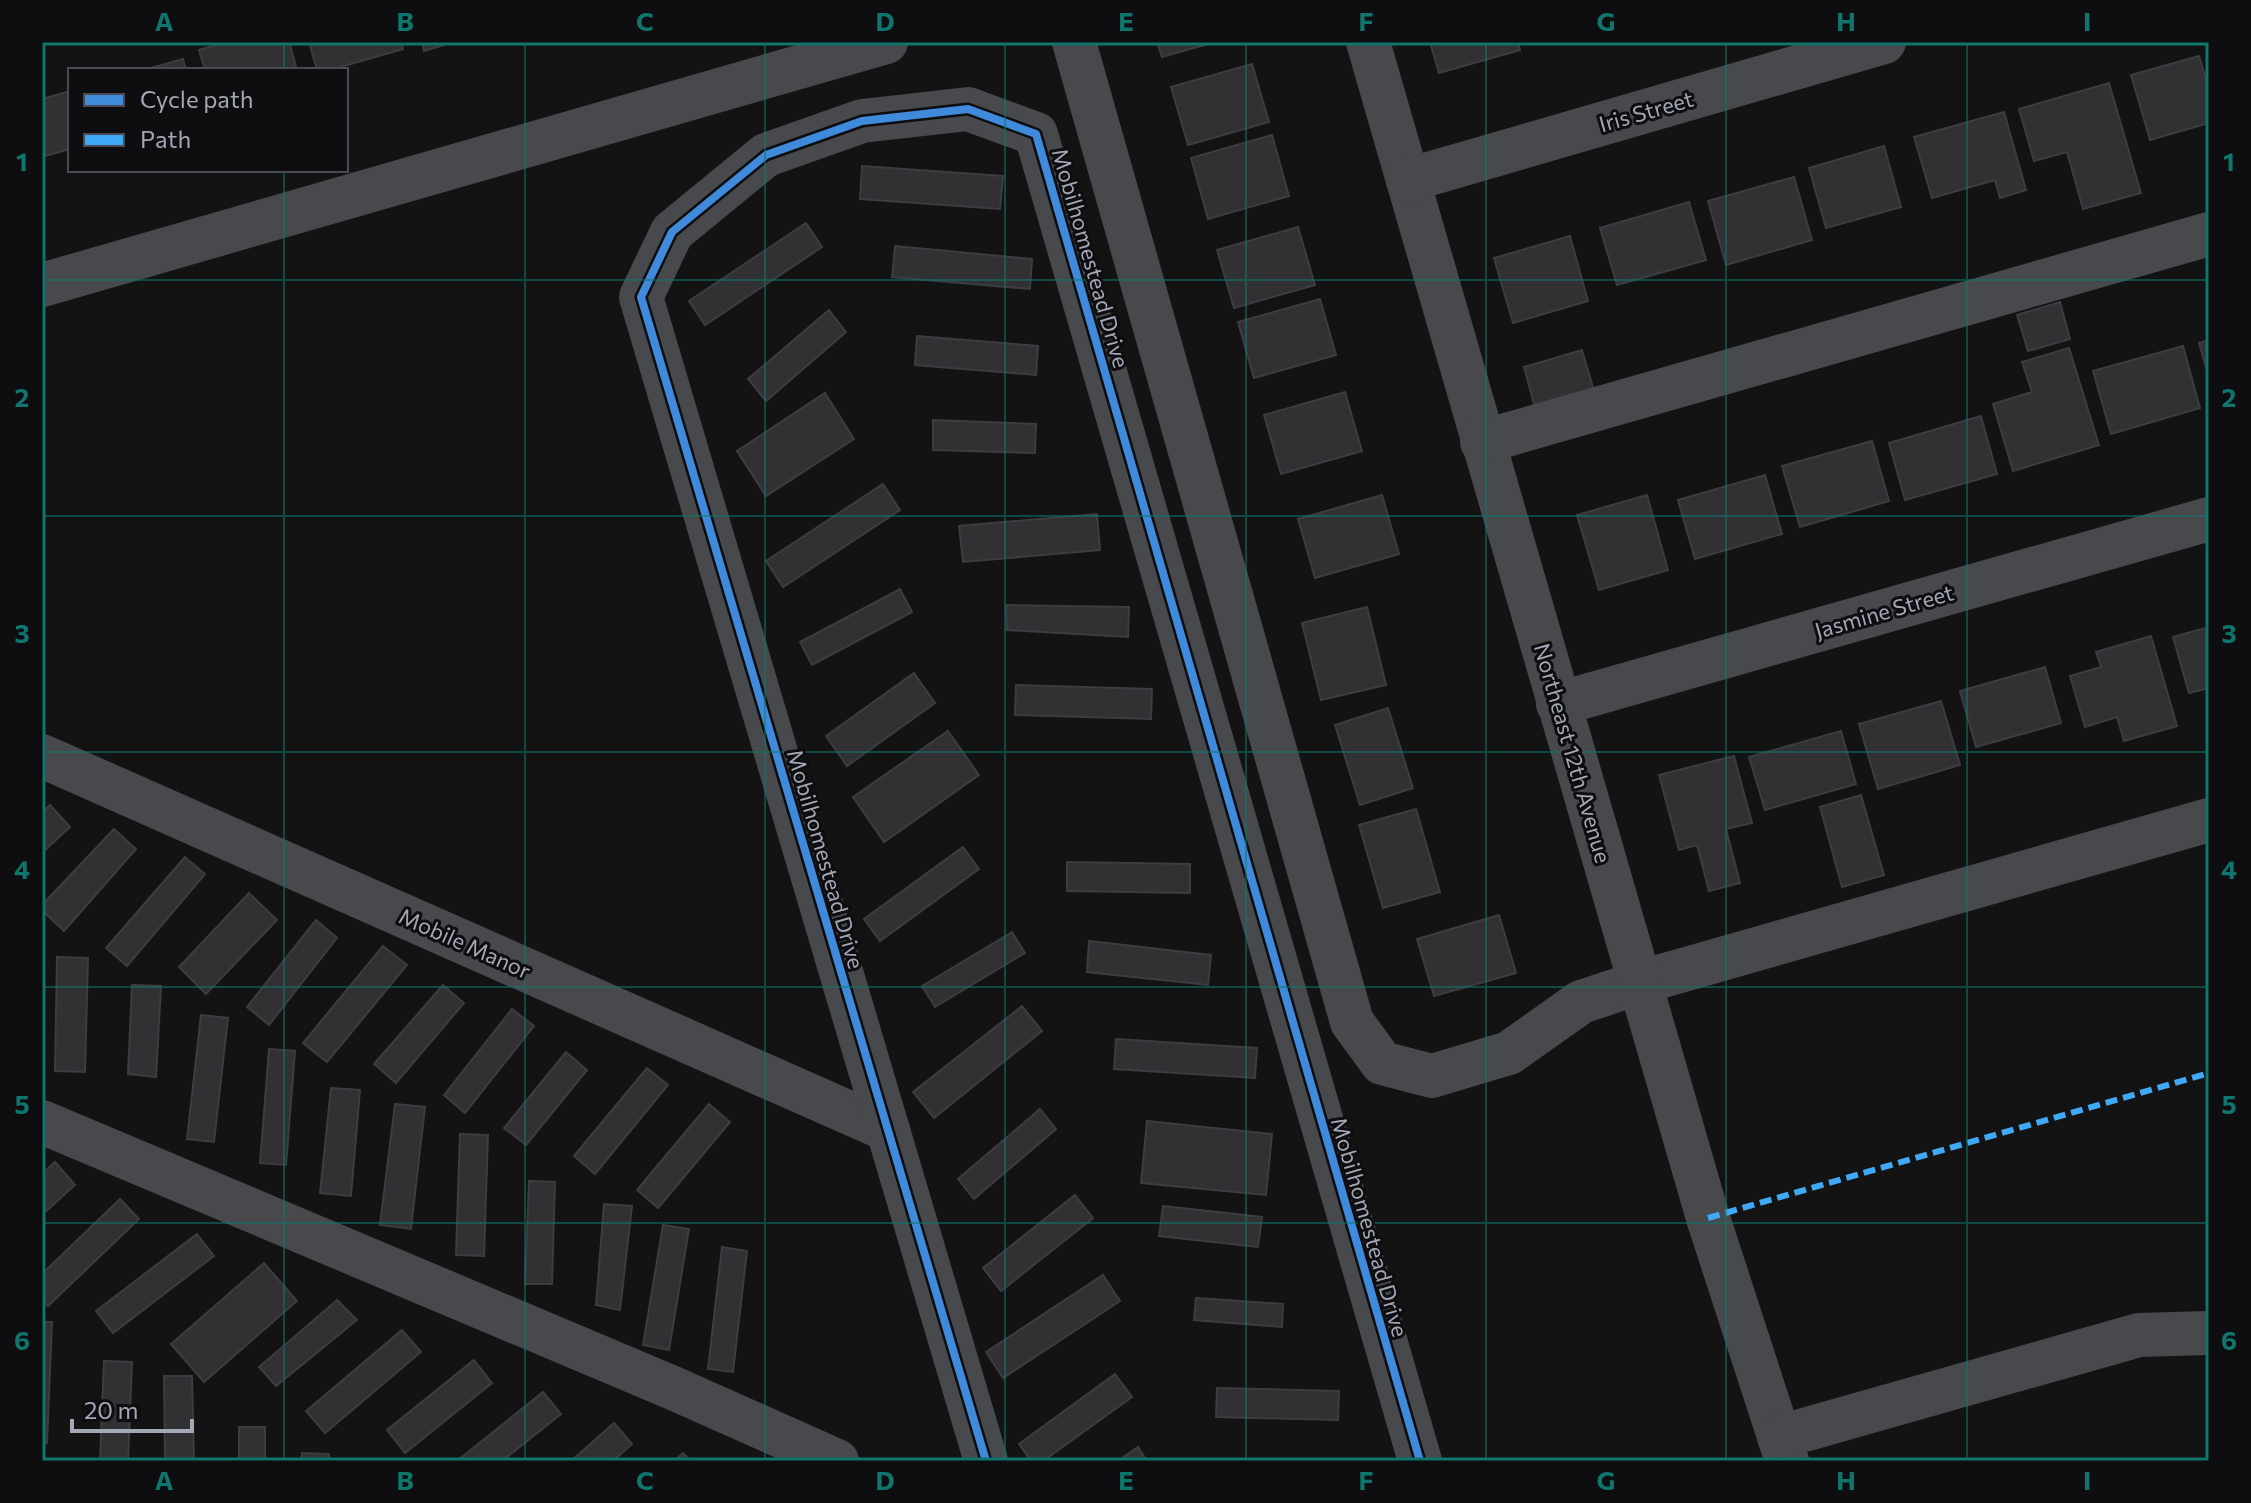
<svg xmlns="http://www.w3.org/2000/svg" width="2251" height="1503" font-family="Commissioner,sans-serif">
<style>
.building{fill:#313133;stroke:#3c3d40;stroke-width:2}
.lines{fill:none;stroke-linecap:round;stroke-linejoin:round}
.minor{stroke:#47494c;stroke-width:44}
.quiet{stroke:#3fa9f5;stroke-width:6;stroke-dasharray:12 6;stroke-linecap:butt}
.cycleway-casing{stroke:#0e0d0f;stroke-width:13}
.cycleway{stroke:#408adc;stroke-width:8}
.grid{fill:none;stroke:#0f766e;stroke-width:2;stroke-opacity:0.55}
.labels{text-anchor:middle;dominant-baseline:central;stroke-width:6;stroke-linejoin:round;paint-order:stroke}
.street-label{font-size:22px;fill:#a3a7b6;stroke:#0e0d0f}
.neatline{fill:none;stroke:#0f766e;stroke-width:3}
.grid-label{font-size:26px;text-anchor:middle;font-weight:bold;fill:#0f766e}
</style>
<rect width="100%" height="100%" fill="#131313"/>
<g class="building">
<path d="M226 42H289L297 70H205L199 50Z"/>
<path d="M309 42H401L403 49 330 70H317Z"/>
<path d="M422 42H454L424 51Z"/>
<path d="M1157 42H1215L1162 57Z"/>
<path d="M1430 42H1518L1520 50 1439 73Z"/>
<path d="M2199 56 2209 89V123L2150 140 2131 75Z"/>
<path d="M183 59 186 70H144Z"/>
<path d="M1252 64 1269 122 1188 145 1171 87Z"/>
<path d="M2109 83 2141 193 2083 209 2067 152 2034 161 2019 109Z"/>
<path d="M70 91V149L42 157V99Z"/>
<path d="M2004 112 2026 190 2000 198 1995 180 1932 198 1914 137Z"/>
<path d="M1272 135 1289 196 1208 219 1191 158Z"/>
<path d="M1884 146 1901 207 1826 228 1809 168Z"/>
<path d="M862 166 1003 176 1000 209 860 199Z"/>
<path d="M1794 177 1812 240 1726 265 1708 201Z"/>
<path d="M1689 202 1706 260 1617 285 1600 228Z"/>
<path d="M806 223 822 247 705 325 689 301Z"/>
<path d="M1298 227 1315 285 1234 308 1217 250Z"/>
<path d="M1570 236 1588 301 1513 323 1494 258Z"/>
<path d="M895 246 1032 259 1030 289 892 277Z"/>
<path d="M1320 299 1336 355 1254 378 1238 322Z"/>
<path d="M2060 302 2070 339 2028 351 2017 315Z"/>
<path d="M829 310 846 332 766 401 748 379Z"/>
<path d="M917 336 1038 346 1036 375 915 365Z"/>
<path d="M2209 340V378L2199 343Z"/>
<path d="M2183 346 2200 408 2111 434 2093 371Z"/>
<path d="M2069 348 2099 445 2013 471 1993 404 2032 392 2022 362Z"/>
<path d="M1582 350 1594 391 1535 408 1524 367Z"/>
<path d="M1345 392 1362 451 1281 474 1264 415Z"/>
<path d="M825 393 854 439 766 496 737 451Z"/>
<path d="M1981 416 1997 474 1905 500 1889 443Z"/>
<path d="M933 420 1036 424 1035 453 933 450Z"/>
<path d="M1872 441 1889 501 1800 527 1782 466Z"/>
<path d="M1765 475 1782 534 1695 559 1678 500Z"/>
<path d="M883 484 900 510 783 587 766 561Z"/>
<path d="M1382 495 1399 554 1315 578 1298 519Z"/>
<path d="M1647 495 1668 570 1599 590 1577 515Z"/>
<path d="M1097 514 1100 550 963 562 959 526Z"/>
<path d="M900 589 912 612 812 665 800 642Z"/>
<path d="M1006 605 1129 607 1128 637 1007 630Z"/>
<path d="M1367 607 1386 685 1321 700 1302 623Z"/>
<path d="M2209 627V688L2189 693 2173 637Z"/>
<path d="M2151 636 2177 726 2124 741 2117 717 2085 727 2070 676 2101 667 2096 652Z"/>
<path d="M2045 667 2061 723 1976 747 1960 691Z"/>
<path d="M914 673 935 703 847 766 826 736Z"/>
<path d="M1016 685 1152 689 1151 719 1015 715Z"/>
<path d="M1941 701 1960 765 1878 789 1859 724Z"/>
<path d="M1388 708 1413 788 1360 805 1335 725Z"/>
<path d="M948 731 979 775 884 842 853 797Z"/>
<path d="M1841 731 1856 784 1765 810 1749 757Z"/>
<path d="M1734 756 1752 823 1726 829 1740 883 1709 891 1697 845 1679 850 1659 775Z"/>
<path d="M1861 795 1884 875 1842 887 1820 807Z"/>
<path d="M50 805 70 827 42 853V813Z"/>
<path d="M1416 809 1440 892 1383 908 1359 825Z"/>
<path d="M114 829 136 849 64 931 42 910V905Z"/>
<path d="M963 847 979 869 880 941 864 919Z"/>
<path d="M185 857 205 874 127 966 106 948Z"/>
<path d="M1067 862 1190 864V893L1067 891Z"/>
<path d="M249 893 277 920 206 994 179 967Z"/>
<path d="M1499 915 1516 973 1434 996 1417 939Z"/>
<path d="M316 920 337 938 269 1025 247 1007Z"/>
<path d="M1012 932 1025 953 935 1007 922 986Z"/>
<path d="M1089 941 1211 955 1208 985 1087 972Z"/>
<path d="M383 946 407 965 327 1062 303 1043Z"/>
<path d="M57 957 88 958 85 1072 55 1071Z"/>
<path d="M132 985 161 986 156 1077 128 1074Z"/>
<path d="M443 985 464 1003 396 1083 374 1064Z"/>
<path d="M1022 1006 1042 1031 934 1118 913 1092Z"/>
<path d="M512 1009 534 1026 465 1113 444 1095Z"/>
<path d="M201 1015 228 1018 214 1142 187 1139Z"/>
<path d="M1116 1039 1257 1048 1255 1078 1114 1069Z"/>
<path d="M269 1049 295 1051 286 1165 260 1163Z"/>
<path d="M566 1052 587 1070 526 1145 504 1128Z"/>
<path d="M647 1068 668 1085 595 1174 574 1156Z"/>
<path d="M331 1088 360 1090 351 1196 320 1193Z"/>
<path d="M395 1104 425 1107 411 1229 380 1225Z"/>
<path d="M709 1104 730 1122 658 1208 637 1190Z"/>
<path d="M1040 1109 1056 1129 974 1199 958 1179Z"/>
<path d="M1147 1121 1272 1134 1266 1195 1141 1183Z"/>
<path d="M460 1134 488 1135 484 1256 456 1255Z"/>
<path d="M55 1162 75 1185 42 1215V1174Z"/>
<path d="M529 1181 555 1182 552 1284H525Z"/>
<path d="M1075 1195 1093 1218 1001 1291 983 1268Z"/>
<path d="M120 1199 139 1219 48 1306 42 1300V1274Z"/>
<path d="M604 1204 632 1206 620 1310 596 1305Z"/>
<path d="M1163 1206 1262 1217 1258 1247 1159 1236Z"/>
<path d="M663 1225 689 1229 669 1350 643 1345Z"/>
<path d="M197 1234 214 1256 113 1333 96 1311Z"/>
<path d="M722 1247 747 1251 733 1372 708 1369Z"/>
<path d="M264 1263 297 1301 204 1382 171 1344Z"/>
<path d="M1103 1275 1120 1301 1003 1378 986 1352Z"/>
<path d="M1196 1298 1283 1304 1282 1327 1194 1320Z"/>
<path d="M337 1300 357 1320 276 1386 259 1367Z"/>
<path d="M42 1322H52L47 1443 42 1442Z"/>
<path d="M402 1330 421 1352 325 1433 306 1411Z"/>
<path d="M474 1360 492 1383 405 1453 387 1430Z"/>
<path d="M104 1361 132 1362 128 1461H100Z"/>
<path d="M1115 1374 1132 1397 1043 1461H1031L1019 1444Z"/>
<path d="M164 1376H192L194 1461H165Z"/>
<path d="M1217 1388 1339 1391 1338 1420 1216 1417Z"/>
<path d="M543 1392 561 1414 502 1461H457Z"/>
<path d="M614 1423 632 1444 613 1461H571Z"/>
<rect x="239" y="1427" width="26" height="34"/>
<path d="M1138 1447 1147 1461H1118Z"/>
<path d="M302 1453 329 1454V1461H301Z"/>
<path d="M683 1453 691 1461H674Z"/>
</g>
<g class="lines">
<g class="minor">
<path d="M1074 42 1352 1022 1382 1063 1432 1076 1509 1053 1581 1002 1641 982 2209 820"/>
<path d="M1368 42 1708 1218 1787 1461"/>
<path d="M1408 180 1884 42"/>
<path d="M42 285 886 42"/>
<path d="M1482 442 2209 234"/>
<path d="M1558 704 2209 519"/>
<path d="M42 756 888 1130"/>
<path d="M42 1122 673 1388 837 1461"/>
<path d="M1779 1437 2139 1335 2209 1333"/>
<path d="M986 1461 641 297 672 232 766 155 862 121 968 109 1036 134 1420 1461"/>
</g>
<path class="quiet" d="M1708 1218 2209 1073"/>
<g class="cycleway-casing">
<path id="cycleway" d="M986 1461 641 297 672 232 766 155 862 121 968 109 1036 134 1420 1461"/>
</g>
<use href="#cycleway" class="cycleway"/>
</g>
<path class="grid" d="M284 42V70M525 42V1461M765 42V1461M1005 42V1461M1246 42V1461M1486 42V1461M1726 42V1461M1967 42V1461M284 170V1461M42 280H2209M42 516H2209M42 752H2209M42 987H2209M42 1223H2209"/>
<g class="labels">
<g class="street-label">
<text transform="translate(1646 111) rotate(-16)">Iris Street</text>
<text transform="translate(1091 258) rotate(74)">Mobilhomestead Drive</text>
<text transform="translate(1884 611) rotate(-16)">Jasmine Street</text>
<text transform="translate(1573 753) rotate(74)">Northeast 12th Avenue</text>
<text transform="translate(826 859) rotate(74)">Mobilhomestead Drive</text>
<text transform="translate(465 943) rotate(24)">Mobile Manor</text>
<text transform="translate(1370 1227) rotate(74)">Mobilhomestead Drive</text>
</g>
</g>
<rect width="2251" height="1503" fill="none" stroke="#0e0d0f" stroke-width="88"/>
<rect x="68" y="68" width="280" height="104" fill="#0e0d0f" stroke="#4a4b52" stroke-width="2"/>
<rect x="84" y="94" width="40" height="12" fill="#408adc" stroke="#4a4b52" stroke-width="2"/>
<text x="140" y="108" font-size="24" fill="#a3a7b6">Cycle path</text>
<rect x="84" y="134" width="40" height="12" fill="#3fa9f5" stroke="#4a4b52" stroke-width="2"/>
<text x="140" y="148" font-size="24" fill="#a3a7b6">Path</text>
<path d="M72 1419v12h120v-12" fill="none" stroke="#a3a7b6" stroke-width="4"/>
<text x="84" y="1419" font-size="24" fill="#a3a7b6" stroke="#0e0d0f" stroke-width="6" paint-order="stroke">20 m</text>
<rect x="44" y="44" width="2163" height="1415" class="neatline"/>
<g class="grid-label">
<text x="164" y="31">A</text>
<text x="405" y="31">B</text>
<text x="645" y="31">C</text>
<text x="885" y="31">D</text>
<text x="1126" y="31">E</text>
<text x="1366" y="31">F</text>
<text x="1606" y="31">G</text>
<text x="1846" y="31">H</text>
<text x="2087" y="31">I</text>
<text x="22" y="171">1</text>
<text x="2229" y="171">1</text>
<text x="22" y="407">2</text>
<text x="2229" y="407">2</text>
<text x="22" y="643">3</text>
<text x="2229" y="643">3</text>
<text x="22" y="879">4</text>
<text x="2229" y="879">4</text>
<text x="22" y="1114">5</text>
<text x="2229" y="1114">5</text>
<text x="22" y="1350">6</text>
<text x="2229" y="1350">6</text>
<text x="164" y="1490">A</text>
<text x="405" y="1490">B</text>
<text x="645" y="1490">C</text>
<text x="885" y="1490">D</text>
<text x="1126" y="1490">E</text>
<text x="1366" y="1490">F</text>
<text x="1606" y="1490">G</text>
<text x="1846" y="1490">H</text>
<text x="2087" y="1490">I</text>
</g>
</svg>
